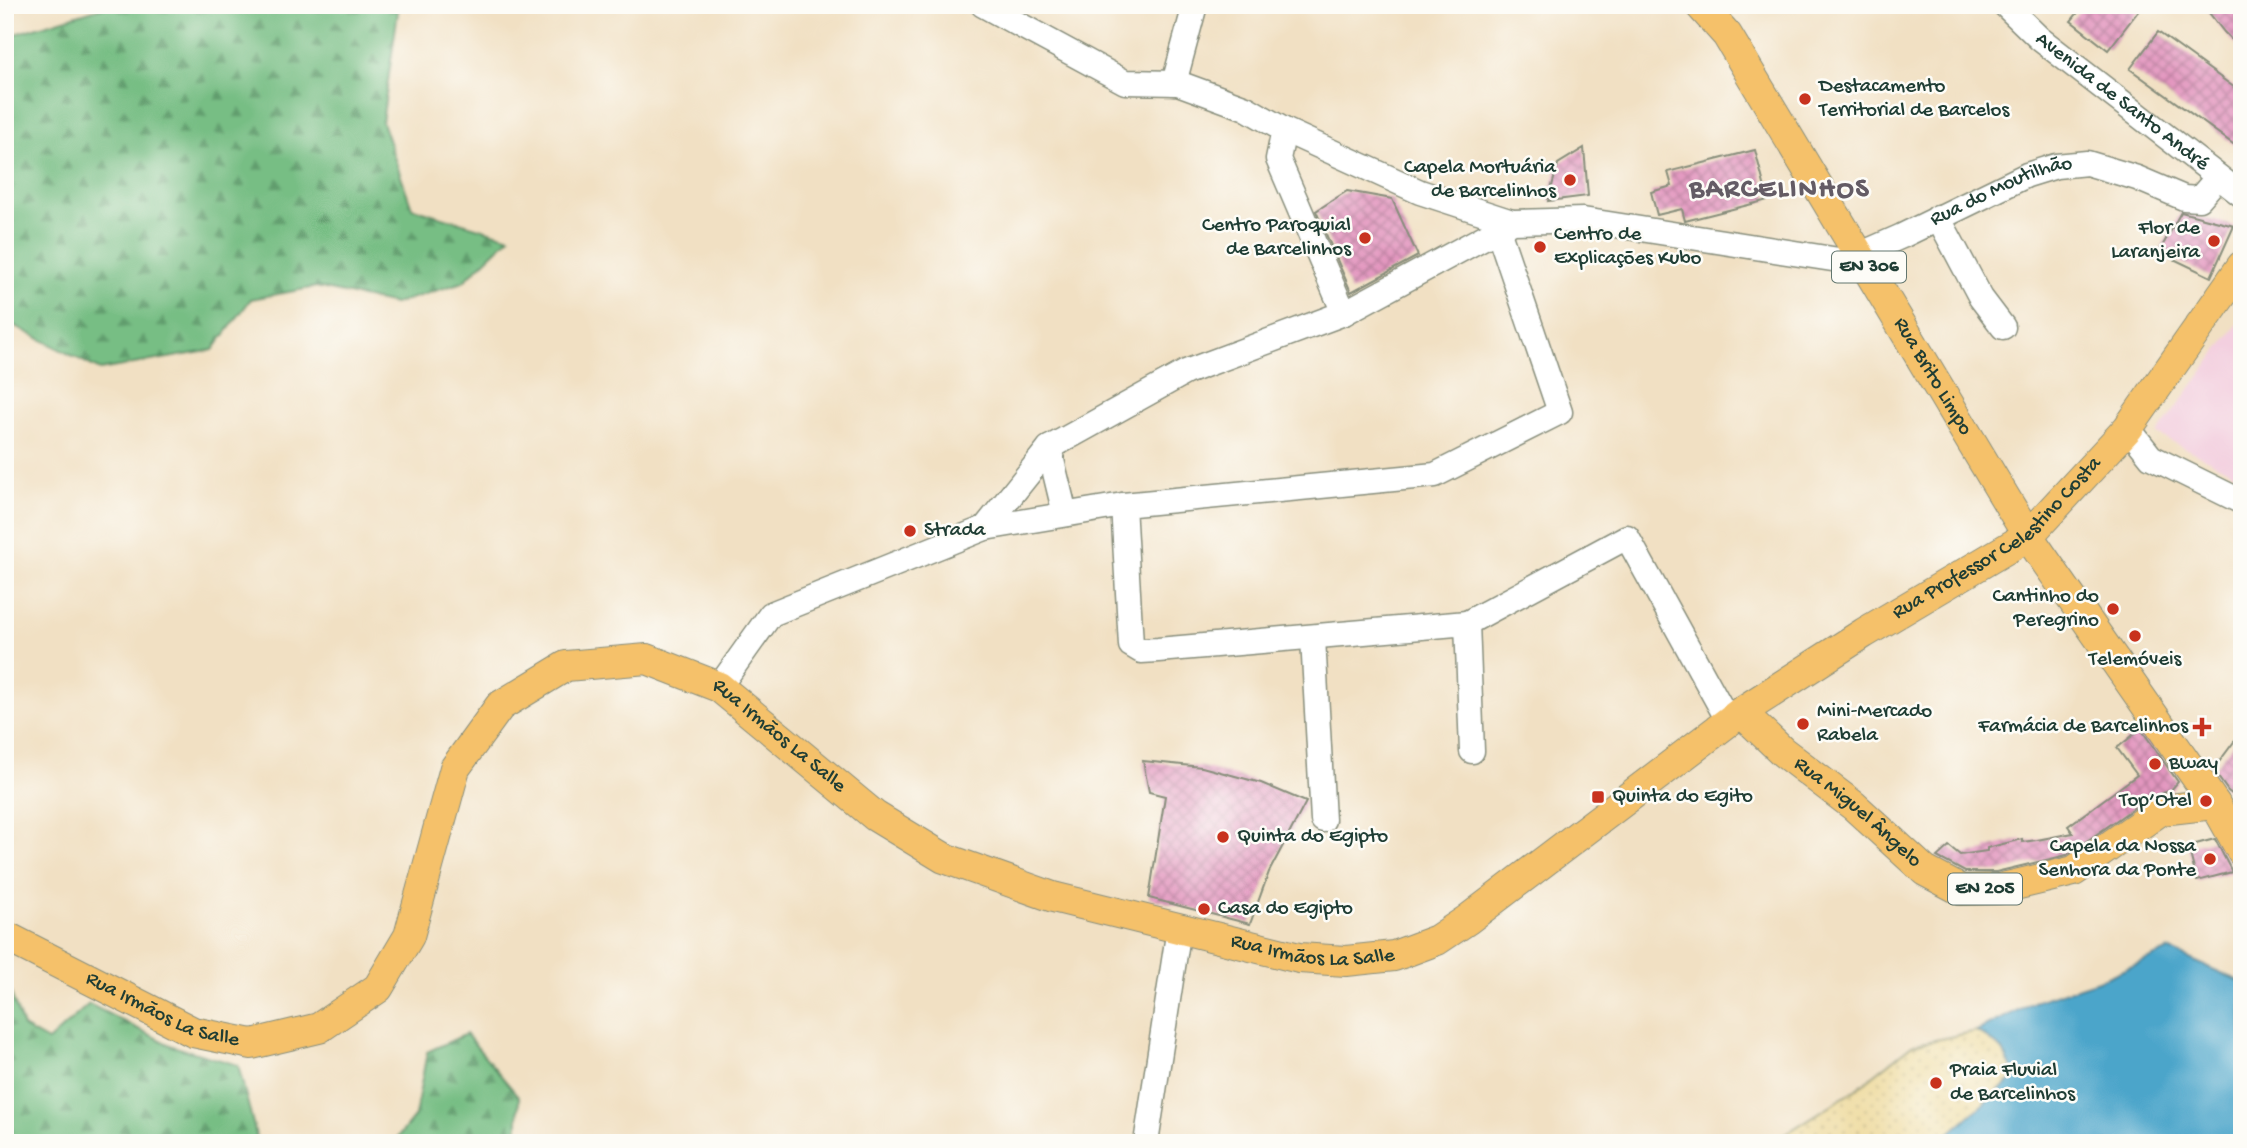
<svg xmlns="http://www.w3.org/2000/svg" width="2247" height="1148" font-family="'Gochi Hand',sans-serif">
<style>
.built{fill:#f3cfdf}
.forest{fill:url(#forest-firs);stroke:#4b7e5c;stroke-width:2}
.sand{fill:url(#sand-dots);stroke:#868c69;stroke-width:2}
.water{fill:#4ca5ca;stroke:#36717f;stroke-width:2}
.building{fill:url(#building-cross-hatch)}
.lines{fill:none;stroke-linecap:round;stroke-linejoin:round}
.minor-casing{stroke:#888e7c;stroke-width:27}
.major-casing{stroke:#888e7c;stroke-width:32}
.minor{stroke:#fff;stroke-width:24}
.major{stroke:#f5c16b;stroke-width:30}
.poi-dot{fill:#c8321e;stroke:#fdfcf7;stroke-width:2.5}
.labels{text-anchor:middle;dominant-baseline:central;stroke-width:5;stroke-linejoin:round;paint-order:stroke}
.shield{fill:#fdfcf7;stroke:#62766e;stroke-width:2}
.shield-label{font-size:19px;font-weight:bold;fill:#1f3d34}
.poi-label{font-size:21px;fill:#1f3d34;stroke:#fdfcf7;text-anchor:start}
.street-label{font-size:21px;fill:#1f3d34;stroke:#fdfcf7}
.district-label{font-size:28px;font-weight:bold;letter-spacing:2px;fill:#645c65;stroke:#fdfcf7}
</style>
<defs>
<pattern id="forest-firs" width="22" height="20" patternUnits="userSpaceOnUse" patternTransform="scale(1.75)"><rect width="22" height="20" fill="#77be84"/><path d="M5 1l3.5 6h-7zM16 11l3.5 6h-7z" fill="#619c6d"/></pattern>
<pattern id="sand-dots" width="8" height="8" patternUnits="userSpaceOnUse" patternTransform="scale(1.75)"><rect width="8" height="8" fill="#eeda9e"/><path d="M2 2h.1M6 6h.1" fill="none" stroke="#ccbc89" stroke-width="1.8" stroke-linecap="round"/></pattern>
<pattern id="building-cross-hatch" width="8" height="8" patternUnits="userSpaceOnUse" patternTransform="scale(1.75)"><rect width="8" height="8" fill="#e396bf"/><path d="M0 0l8 8M0 8l8-8" fill="none" stroke="#b77c9c"/></pattern>
</defs>
<rect width="100%" height="100%" fill="#fdfcf7"/>
<filter id="ink" filterUnits="userSpaceOnUse"><feTurbulence type="fractalNoise" baseFrequency=".0143" numOctaves="2"/><feDisplacementMap in="SourceGraphic" scale="14" xChannelSelector="R" yChannelSelector="G"/><feConvolveMatrix kernelMatrix="1 2 1 2 8 2 1 2 1" color-interpolation-filters="sRGB"/></filter>
<filter id="wash" filterUnits="userSpaceOnUse"><feTurbulence type="fractalNoise" baseFrequency=".00686" numOctaves="4" result="noise"/><feDisplacementMap in="SourceGraphic" scale="28" xChannelSelector="R" yChannelSelector="G"/><feGaussianBlur stdDeviation="1.57" result="paint"/><feColorMatrix in="noise" values="0 0 0 0 0 0 0 0 0 0 0 0 0 0 0 0 0 1.4 0 .05"/><feComposite in="paint" operator="in"/></filter>
<g filter="url(#wash)">
<rect width="100%" height="100%" fill="#f1e0c3"/>
<path class="built" d="M2242 318V477L2157 434Z"/>
<g class="forest">
<path d="M110 5H399L382 122 412 208 510 237 463 282 394 304 316 287 251 299 213 350 100 370 5 321V98L8 97 5 37Z"/>
<path d="M5 977 23 1027 48 1041 89 1004 172 1046 238 1065 258 1143H5Z"/>
<path d="M466 1034 519 1097 517 1143H393L415 1116 427 1052Z"/>
</g>
<path class="sand" d="M1977 1031 2002 1049 2016 1076 1938 1143H1771L1855 1090 1912 1045Z"/>
<path class="water" d="M2169 950 2242 982V1143H1938L2016 1076 2002 1049 1977 1031 2036 1001 2098 981Z"/>
<g id="blocks">
<g class="building">
<path d="M2084 5H2143L2108 50 2071 21Z"/>
<path d="M2203 5H2242V51L2224 32Z"/>
<path d="M2158 32 2242 93V138L2236 146 2130 69Z"/>
<path d="M1584 148 1588 196 1548 201 1558 164Z"/>
<path d="M1755 150 1768 200 1685 221 1682 209 1657 215 1651 192 1672 186 1668 172Z"/>
<path d="M1347 191 1392 199 1418 256 1351 292 1316 211Z"/>
<path d="M2181 212 2234 226 2211 277 2159 252Z"/>
<path d="M2141 729 2178 782 2170 791 2151 796 2067 855 1996 872H1965L1937 857 1949 846 1960 855 1987 851V848L2022 839V842L2037 840 2073 833 2068 826 2137 775 2117 748Z"/>
<path d="M2242 731V802L2228 791 2213 770Z"/>
<path d="M1143 761 1202 767 1261 783 1306 802 1269 872 1250 924 1149 898 1165 796 1149 792Z"/>
<path d="M2215 839 2232 872 2197 881 2188 846Z"/>
</g>
</g>
</g>
<g filter="url(#ink)">
<use href="#blocks" fill-opacity="0" stroke="#888e7c" stroke-width="2"/>
<g class="lines">
<g class="minor-casing">
<g id="minor">
<path d="M983 5 1125 82 1178 83 1246 108 1284 130 1420 192 1512 222"/>
<path id="s1" d="M2005 5 2040 39 2242 195"/>
<path d="M1174 83 1195 5"/>
<path d="M1284 130 1278 159 1344 313"/>
<path d="M1938 217 1981 298 2003 327"/>
<path d="M2128 428 2151 457 2242 502"/>
<path d="M1049 448 1065 514"/>
<path d="M985 528 1123 505"/>
<path d="M1467 623 1627 537 1729 722"/>
<path d="M1313 638 1323 820"/>
<path id="s2" d="M719 687 771 614 985 528 1049 448 1186 372 1344 313 1512 222 1583 220 1845 261 1902 236 2027 175 2056 166 2087 163 2137 178 2184 198 2199 199 2218 177"/>
<path d="M1472 751 1467 623 1158 650 1141 651 1131 645 1123 505 1435 475 1560 412 1498 230"/>
<path d="M1146 1143 1179 928"/>
</g>
</g>
<g class="major-casing">
<g id="major">
<path id="s3" d="M1700 5 1727 35 2028 536 2215 804 2242 852"/>
<path id="s4" d="M1741 712 1783 752 1854 806 1925 871 1961 890 1998 889 2074 871 2161 810 2215 804"/>
<path id="s5" d="M5 936 193 1032 252 1044 319 1028 378 988 409 936 455 768 500 706 566 666 647 659 719 687 875 816 944 858 1053 897 1299 958 1346 961 1394 956 1437 940 1467 920 1741 712 1864 633 2028 536 2128 428 2242 266"/>
</g>
</g>
<use href="#minor" class="minor"/>
<use href="#major" class="major"/>
</g>
</g>
<g class="poi-dot">
<circle cx="1805" cy="99" r="7"/>
<circle cx="1570" cy="180" r="7"/>
<circle cx="1365" cy="238" r="7"/>
<circle cx="2214" cy="241" r="7"/>
<circle cx="1540" cy="247" r="7"/>
<circle cx="910" cy="531" r="7"/>
<circle cx="2113" cy="609" r="7"/>
<circle cx="2135" cy="636" r="7"/>
<circle cx="1803" cy="724" r="7"/>
<path d="M2198.5 716.5h7v7h7v7h-7v7h-7v-7h-7v-7h7z"/>
<circle cx="2155" cy="764" r="7"/>
<rect x="1591" y="790" width="14" height="14" rx="3.5"/>
<circle cx="2206" cy="801" r="7"/>
<circle cx="1223" cy="837" r="7"/>
<circle cx="2210" cy="859" r="7"/>
<circle cx="1204" cy="909" r="7"/>
<circle cx="1936" cy="1083" r="7"/>
</g>
<g class="labels">
<g class="shield">
<rect x="1832" y="251.5" width="74" height="31" rx="5"/>
<rect x="1948" y="873.5" width="74" height="31" rx="5"/>
</g>
<g class="shield-label">
<text x="1869" y="267">EN 306</text>
<text x="1985" y="889">EN 205</text>
</g>
<g class="poi-label">
<text x="1819" y="87">Destacamento<tspan x="1819" dy="24">Territorial de Barcelos</tspan></text>
<text x="1556" y="168" text-anchor="end">Capela Mortuária<tspan x="1556" dy="24">de Barcelinhos</tspan></text>
<text x="1351" y="226" text-anchor="end">Centro Paroquial<tspan x="1351" dy="24">de Barcelinhos</tspan></text>
<text x="2200" y="229" text-anchor="end">Flor de<tspan x="2200" dy="24">Laranjeira</tspan></text>
<text x="1554" y="235">Centro de<tspan x="1554" dy="24">Explicações Kubo</tspan></text>
<text x="924" y="531">Strada</text>
<text x="2099" y="597" text-anchor="end">Cantinho do<tspan x="2099" dy="24">Peregrino</tspan></text>
<text x="2135" y="660" text-anchor="middle">Telemóveis</text>
<text x="1817" y="712">Mini-Mercado<tspan x="1817" dy="24">Rabela</tspan></text>
<text x="2188" y="727" text-anchor="end">Farmácia de Barcelinhos</text>
<text x="2169" y="764">Bway</text>
<text x="1612" y="797">Quinta do Egito</text>
<text x="2192" y="801" text-anchor="end">Top’Otel</text>
<text x="1237" y="837">Quinta do Egipto</text>
<text x="2196" y="847" text-anchor="end">Capela da Nossa<tspan x="2196" dy="24">Senhora da Ponte</tspan></text>
<text x="1218" y="909">Casa do Egipto</text>
<text x="1950" y="1071">Praia Fluvial<tspan x="1950" dy="24">de Barcelinhos</tspan></text>
</g>
<g class="street-label">
<text stroke="none"><textPath href="#s1" startOffset="152">Avenida de Santo André</textPath></text>
<text stroke="none"><textPath href="#s2" startOffset="1447">Rua do Moutilhão</textPath></text>
<text stroke="none"><textPath href="#s3" startOffset="439">Rua Brito Limpo</textPath></text>
<text stroke="none"><textPath href="#s5" startOffset="2443">Rua Professor Celestino Costa</textPath></text>
<text stroke="none"><textPath href="#s5" startOffset="1036">Rua Irmãos La Salle</textPath></text>
<text stroke="none"><textPath href="#s4" startOffset="154">Rua Miguel Ângelo</textPath></text>
<text stroke="none"><textPath href="#s5" startOffset="1624">Rua Irmãos La Salle</textPath></text>
<text stroke="none"><textPath href="#s5" startOffset="175">Rua Irmãos La Salle</textPath></text>
</g>
<g class="district-label">
<text x="1780" y="190">BARCELINHOS</text>
</g>
</g>
<rect width="2247" height="1148" fill="none" stroke="#fdfcf7" stroke-width="28"/>
</svg>
